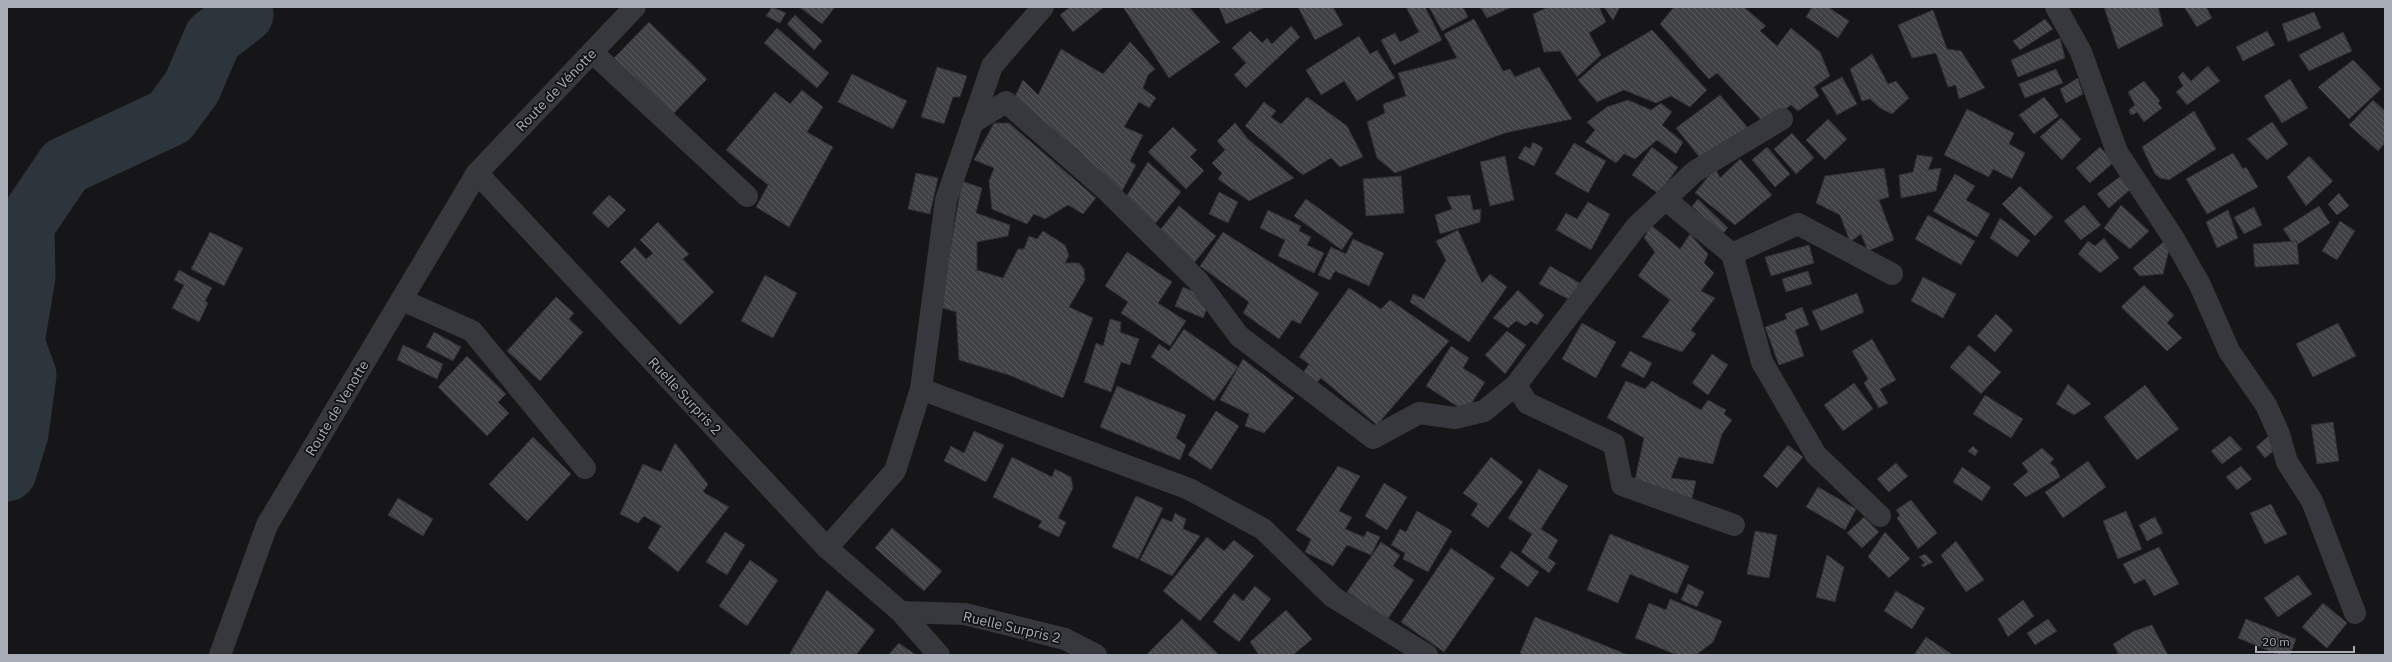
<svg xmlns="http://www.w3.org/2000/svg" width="2392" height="662" font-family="'IBM Plex Sans',sans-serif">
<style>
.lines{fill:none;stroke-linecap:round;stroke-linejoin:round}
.river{stroke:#2c353c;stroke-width:59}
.building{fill:url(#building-back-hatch);stroke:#303034}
.minor{stroke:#37383d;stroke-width:22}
.tertiary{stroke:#37383d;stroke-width:22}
.labels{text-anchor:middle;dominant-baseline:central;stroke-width:3.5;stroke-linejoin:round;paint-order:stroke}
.street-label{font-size:14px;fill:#a8adb8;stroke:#111113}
</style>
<defs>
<pattern id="building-back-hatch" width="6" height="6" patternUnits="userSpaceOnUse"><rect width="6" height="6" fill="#404145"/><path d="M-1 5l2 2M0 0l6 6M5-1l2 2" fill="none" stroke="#595a5e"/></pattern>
</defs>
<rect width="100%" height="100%" fill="#161618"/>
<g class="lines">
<path class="river" d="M7 472 19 433 27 375 15 342 26 276 25 225 65 166 170 117 192 87 213 38 244 14 242 7"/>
</g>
<g class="building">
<path d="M772 7 786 13 780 23 766 16Z"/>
<path d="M799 7H835L822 24Z"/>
<path d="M1070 7H1104L1073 32 1060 15Z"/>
<path d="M1123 7H1189L1220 42 1169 78Z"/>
<path d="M1219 7H1266L1226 24Z"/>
<path d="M1298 7H1333L1343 25 1315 40Z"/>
<path d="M1406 7H1425L1442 40 1394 65 1381 40 1395 33 1400 42 1419 32Z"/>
<path d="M1429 7H1463L1468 17 1442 31Z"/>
<path d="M1480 7H1512L1487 18Z"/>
<path d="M1548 7H1599L1606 22 1589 33 1601 55 1577 77 1560 51 1544 52 1533 14Z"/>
<path d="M1604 7H1620L1613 20Z"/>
<path d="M1674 7H1744L1766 26 1760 31 1777 46 1791 28 1820 52 1830 76 1814 87 1819 96 1798 111 1791 105 1765 124 1717 73 1709 79 1660 24Z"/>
<path d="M1812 7H1828L1849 21 1838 38 1806 17Z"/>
<path d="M2104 7H2158L2163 26 2118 49Z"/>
<path d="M2184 7H2206L2212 18 2197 27Z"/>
<path d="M1933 10 1947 49 1961 51 1985 88 1959 99 1956 85 1948 87 1936 53 1912 58 1898 25Z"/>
<path d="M2314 12 2321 28 2288 42 2282 24Z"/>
<path d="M795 15 822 41 814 50 787 24Z"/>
<path d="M1474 19 1503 71 1510 69 1515 77 1539 67 1572 119 1505 133 1395 173 1377 158 1367 122 1385 113 1383 104 1406 96 1398 73 1457 58 1444 34Z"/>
<path d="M2045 19 2053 29 2020 50 2013 41Z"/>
<path d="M649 22 707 79 671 116 613 59Z"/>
<path d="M1291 26 1300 37 1246 88 1234 75 1246 63 1232 48 1250 31 1262 43 1267 38 1272 44Z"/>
<path d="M777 28 829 73 817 88 764 43Z"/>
<path d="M1652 30 1707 90 1690 107 1671 96 1656 103 1624 90 1597 102 1578 80 1601 60Z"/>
<path d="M2267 31 2275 45 2243 61 2236 47Z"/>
<path d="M2343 32 2352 51 2309 71 2299 55Z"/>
<path d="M1359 36 1370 54 1377 50 1395 78 1357 101 1344 81 1321 95 1306 70Z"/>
<path d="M2060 38 2065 58 2018 77 2011 60Z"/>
<path d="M1130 42 1155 69 1148 75 1143 88 1156 98 1149 108 1139 102 1124 127 1143 135 1130 161 1136 165 1121 193 1079 151 1013 100 1023 80 1038 95 1061 49 1103 74Z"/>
<path d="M1872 54 1888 84 1896 81 1909 98 1892 114 1880 108 1870 99 1862 101 1850 69Z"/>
<path d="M2353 60 2381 89 2349 119 2318 87Z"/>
<path d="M2208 66 2220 81 2187 105 2176 92 2183 86 2178 77 2183 72 2191 81Z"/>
<path d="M937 67 967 76 960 97H953L944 124 921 117Z"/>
<path d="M2056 69 2063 83 2025 98 2019 84Z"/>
<path d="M852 74 907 101 893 129 838 102Z"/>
<path d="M1842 77 1857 104 1837 115 1821 88Z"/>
<path d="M2078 78 2083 94 2066 103 2060 89Z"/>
<path d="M2290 79 2308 108 2282 123 2264 96Z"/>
<path d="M2144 81 2160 101 2158 103 2162 108 2144 122 2137 112 2133 115 2130 114 2129 110 2135 105 2128 92Z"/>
<path d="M802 90 823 107 807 132 833 147 789 227 756 207 768 185 726 150 775 92 790 104Z"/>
<path d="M1720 95 1748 128 1701 159 1676 128Z"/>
<path d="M1307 97 1347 126 1363 157 1340 167 1331 158 1303 175 1245 126 1264 102 1276 111 1271 117 1281 124Z"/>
<path d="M2044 97 2059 116 2034 134 2019 115Z"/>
<path d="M1628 100 1651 110 1661 103 1672 112 1662 125 1683 142 1676 154 1657 140 1635 159 1624 154 1616 163 1585 142 1595 130 1587 122 1607 107Z"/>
<path d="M2373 100 2385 111V143L2378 151 2349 125Z"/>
<path d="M1967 109 2014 133 2009 144 2025 153 2012 179 1993 169 1989 177 1944 155Z"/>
<path d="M2194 111 2216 149 2169 180 2160 178 2155 174 2142 147Z"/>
<path d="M2061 118 2081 139 2062 160 2040 137Z"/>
<path d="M1828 119 1847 139 1825 160 1806 140Z"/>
<path d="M2272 122 2288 144 2267 160 2247 139Z"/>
<path d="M994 123H1009L1096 198 1083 214 1068 205 1045 219 1034 214 1027 224 992 209 989 181 994 168 974 160Z"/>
<path d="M1235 123 1248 139 1294 178 1249 201 1218 179 1222 173 1212 163 1225 150 1217 141Z"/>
<path d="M1173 127 1197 150 1190 157 1204 171 1186 189 1148 152Z"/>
<path d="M1792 133 1814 158 1796 174 1774 149Z"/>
<path d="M1533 142 1543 148 1534 166 1518 158 1525 146 1530 149Z"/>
<path d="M1574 143 1606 161 1588 193 1555 174Z"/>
<path d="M1652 147 1678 167 1659 194 1632 175Z"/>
<path d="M1767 147 1790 174 1775 187 1752 160Z"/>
<path d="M2100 147 2114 162 2090 183 2076 168Z"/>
<path d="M2233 153 2243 169 2246 167 2258 187 2207 214 2186 179Z"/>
<path d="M1917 155 1933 157 1928 170 1941 168 1936 191 1901 198 1899 175 1913 172Z"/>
<path d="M1505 156 1514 200 1490 206 1480 162Z"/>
<path d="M2309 156 2333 181 2306 206 2287 177Z"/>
<path d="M1740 159 1772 195 1735 225 1695 193 1715 168 1720 178Z"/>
<path d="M1148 162 1181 192 1154 225 1124 200Z"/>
<path d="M1884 168 1889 197 1879 200 1894 240 1868 251 1861 234 1850 242 1840 215 1816 203 1825 176Z"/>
<path d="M916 173 938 178 930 214 908 209Z"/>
<path d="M1955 174 1975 186 1966 200 1990 214 1977 237 1933 211Z"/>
<path d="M2122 175 2131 189 2109 208 2097 194Z"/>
<path d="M1401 176 1404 213 1366 216 1363 179Z"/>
<path d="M962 181 982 188 976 213 1010 225 1008 236 977 242V270L1003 278 1018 249H1024L1029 236 1037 239 1043 231 1065 245 1069 255 1065 263H1079L1084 269 1085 280 1069 307 1093 318 1063 398 1009 375 959 360 956 312 940 307Z"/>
<path d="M2020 186 2053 217 2035 236 2002 204Z"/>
<path d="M1219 192 1238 202 1228 223 1209 214Z"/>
<path d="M2339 193 2349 206 2337 215 2328 204Z"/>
<path d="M609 195 626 210 608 228 592 213Z"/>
<path d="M1470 195 1473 210 1481 209 1480 222 1440 234 1435 215 1452 209 1447 197Z"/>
<path d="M1306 199 1353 233 1342 250 1294 216Z"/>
<path d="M1698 199 1728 228 1722 234 1692 206Z"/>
<path d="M1588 202 1610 214 1591 250 1556 230 1566 213 1577 219Z"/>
<path d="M2084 205 2101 225 2081 240 2064 221Z"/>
<path d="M2121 205 2149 231 2130 249 2104 228Z"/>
<path d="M1179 206 1216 236 1194 263 1157 234Z"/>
<path d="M2319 206 2330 223 2295 246 2283 229Z"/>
<path d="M2254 207 2262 225 2244 234 2234 217Z"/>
<path d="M1268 210 1301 226 1299 231 1311 237 1307 245 1324 253 1314 273 1278 256 1285 240 1260 228Z"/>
<path d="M2228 210 2238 238 2217 248 2206 222Z"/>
<path d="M1928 215 1975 241 1961 265 1915 239Z"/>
<path d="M2000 218 2030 241 2017 257 1990 238Z"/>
<path d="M2340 221 2355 231 2337 260 2322 251Z"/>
<path d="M658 222 689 254 683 259 714 292 680 325 620 262 635 247 646 259 653 253 640 240Z"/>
<path d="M1651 225 1680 249 1690 234 1708 254 1704 263 1714 273 1701 291 1715 298 1691 330 1696 334 1682 352 1642 337 1670 300 1638 276 1655 252 1644 238Z"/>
<path d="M1458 230 1482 283 1490 274 1507 287 1469 342 1410 302 1413 294 1424 299 1446 260 1436 241Z"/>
<path d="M210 232 243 248 224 286 191 269Z"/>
<path d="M1223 232 1319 293 1300 324 1292 320 1279 339 1243 313 1249 302 1200 266Z"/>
<path d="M2104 238 2119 258 2100 273 2078 254 2088 241 2095 246Z"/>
<path d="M2168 238 2170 246 2163 274 2140 276 2133 268Z"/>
<path d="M1353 239 1384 253 1369 286 1335 271 1330 280 1318 275 1331 247 1346 254Z"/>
<path d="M2297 241 2299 264 2255 267 2253 244Z"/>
<path d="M1809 245 1814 263 1771 276 1765 257Z"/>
<path d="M1127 252 1172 282 1158 303 1186 321 1170 346 1121 313 1128 302 1105 286Z"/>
<path d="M1550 266 1583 285 1574 302 1539 284Z"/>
<path d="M179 270 212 288 205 301 208 303 199 322 172 308 184 285 174 280Z"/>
<path d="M1808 271 1812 284 1786 292 1782 279Z"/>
<path d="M765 275 797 293 773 338 741 321Z"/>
<path d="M1923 277 1956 294 1943 318 1911 301Z"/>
<path d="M2144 285 2174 315 2167 323 2182 338 2167 351 2121 307Z"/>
<path d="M1183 287 1211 299 1203 318 1175 306Z"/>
<path d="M1349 288 1381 309 1390 300 1449 341 1377 425 1321 378 1314 386 1302 374 1309 364 1299 357Z"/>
<path d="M1518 290 1544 315 1537 325 1531 321 1526 326 1516 321 1508 328 1493 318Z"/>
<path d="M1857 293 1864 312 1821 331 1812 311Z"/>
<path d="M556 297 574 313 569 319 583 332 540 381 507 351Z"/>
<path d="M1802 307 1809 325 1795 330 1804 356 1779 365 1765 327 1787 319 1785 314Z"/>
<path d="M1996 314 2013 330 1995 352 1977 336Z"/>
<path d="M1110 319 1121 322 1120 332 1139 339 1130 365 1121 362 1111 392 1084 382 1096 343 1103 346Z"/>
<path d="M1582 323 1616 342 1596 378 1562 359Z"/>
<path d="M2338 323 2356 356 2313 377 2296 344Z"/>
<path d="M1184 329 1238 367 1214 401 1151 357 1159 344 1169 351Z"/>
<path d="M1507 331 1526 345 1505 374 1485 355Z"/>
<path d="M434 332 461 347 453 361 426 347Z"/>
<path d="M1872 339 1896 380 1880 389 1888 403 1879 408 1864 383 1868 379 1852 351Z"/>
<path d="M403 345 443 364 437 379 397 360Z"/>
<path d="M1969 345 2001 372 1981 394 1950 367Z"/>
<path d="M1451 346 1469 358 1463 368 1485 382 1466 412 1426 386Z"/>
<path d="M1630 351 1652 363 1644 378 1621 366Z"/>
<path d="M1712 354 1728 365 1708 395 1692 383Z"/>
<path d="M467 356 506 394 498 402 509 413 487 436 438 387Z"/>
<path d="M1243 359 1294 398 1264 433 1245 426 1249 414 1220 400Z"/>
<path d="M1626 381 1645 389 1652 381 1701 410 1708 400 1726 410 1724 414 1732 420 1722 434 1713 464 1679 457 1671 478 1696 481 1692 498 1668 494 1634 484 1644 438 1607 418Z"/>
<path d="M1854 383 1873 409 1843 431 1824 405Z"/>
<path d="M2068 384 2091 404 2074 415 2056 404Z"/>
<path d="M2145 385 2179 429 2137 460 2104 417Z"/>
<path d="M1117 386 1186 415 1176 438 1186 445 1180 460 1100 427Z"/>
<path d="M1985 395 2023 419 2011 438 1973 414Z"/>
<path d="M1216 411 1239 426 1211 470 1188 455Z"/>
<path d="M2333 422 2339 461 2317 464 2311 425Z"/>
<path d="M974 431 1004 445 986 482 944 461 951 446 964 453Z"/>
<path d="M2271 434 2279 446 2265 458 2256 447Z"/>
<path d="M2230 436 2242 449 2222 464 2211 451Z"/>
<path d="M533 437 571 474 527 521 489 484Z"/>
<path d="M675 443 708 484 703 492 729 507 678 572 648 548 661 526 644 516 638 523 620 514 643 464 661 472Z"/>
<path d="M1788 445 1803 457 1777 488 1763 476Z"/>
<path d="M1973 446 1978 451 1975 456 1968 451Z"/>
<path d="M2042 448 2054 459 2050 463 2056 468 2060 477 2026 497 2013 484 2028 472 2022 463Z"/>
<path d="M1012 457 1052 477 1055 469 1071 477 1073 488 1058 518 1066 522 1059 537 1038 527 1042 521 993 497Z"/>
<path d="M1491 457 1523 482 1488 528 1471 515 1478 504 1463 493Z"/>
<path d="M2088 461 2106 487 2063 518 2045 492Z"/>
<path d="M1896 463 1908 476 1889 492 1877 479Z"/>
<path d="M1338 466 1360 476 1339 511 1352 517 1345 529 1364 537 1367 531 1380 537 1371 555 1347 545 1333 566 1305 552 1311 539 1296 530Z"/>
<path d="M2241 466 2252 479 2237 490 2226 477Z"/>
<path d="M1962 467 1991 487 1982 501 1953 482Z"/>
<path d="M1539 469 1568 486 1541 529 1558 540 1548 558 1556 563 1549 573 1521 552 1532 534 1508 518Z"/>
<path d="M1384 483 1407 497 1387 530 1365 516Z"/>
<path d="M1818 487 1856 509 1845 530 1806 507Z"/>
<path d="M1136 496 1163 508 1138 559 1112 547Z"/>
<path d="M398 498 433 519 423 536 388 515Z"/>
<path d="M1911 500 1937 533 1918 549 1897 518 1900 515 1896 510Z"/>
<path d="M2271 504 2287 534 2265 544 2250 513Z"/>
<path d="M1417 511 1452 531 1428 572 1403 559 1405 553 1391 545 1400 529 1406 532Z"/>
<path d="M2126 511 2142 549 2118 559 2103 521Z"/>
<path d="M1175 513 1186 519 1183 529 1200 536 1172 576 1140 560 1162 518 1172 522Z"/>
<path d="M1864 517 1879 532 1862 548 1847 533Z"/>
<path d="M2155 517 2163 533 2147 541 2139 525Z"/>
<path d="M892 528 942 571 924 591 875 548Z"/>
<path d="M1755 531 1777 535 1769 578 1747 574Z"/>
<path d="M725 532 745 545 727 575 706 562Z"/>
<path d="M1885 532 1910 559 1889 578 1868 557Z"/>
<path d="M1610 534 1689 566 1677 594 1630 574 1618 603 1587 590Z"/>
<path d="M1207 537 1224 551 1234 540 1254 556 1200 621 1163 591Z"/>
<path d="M1956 541 1984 580 1966 592 1941 555Z"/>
<path d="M1381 542 1400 555 1393 566 1414 580 1387 620 1347 592Z"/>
<path d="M2159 547 2179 584 2154 596 2145 579 2134 584 2123 564Z"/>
<path d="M1451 548 1495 578 1444 652 1401 622Z"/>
<path d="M1511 551 1539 572 1528 587 1500 567Z"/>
<path d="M1925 554 1933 562 1923 567 1921 565 1925 563 1919 557Z"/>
<path d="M1827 555 1844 567 1835 602 1816 597Z"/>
<path d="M750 560 778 580 747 626 719 606Z"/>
<path d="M2298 575 2312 594 2278 617 2264 598Z"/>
<path d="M1688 584 1704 592 1697 607 1681 600Z"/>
<path d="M1255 586 1271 599 1239 642 1213 622 1234 593 1243 601Z"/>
<path d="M827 590 875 630 856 655H789Z"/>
<path d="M1896 591 1925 608 1912 629 1884 611Z"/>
<path d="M1670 599 1722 621 1713 642 1696 655H1677L1635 638 1649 603 1666 610Z"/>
<path d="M2023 600 2034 616 2008 637 1998 619Z"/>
<path d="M2323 603 2347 623 2327 648 2302 627Z"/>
<path d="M1286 610 1312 639 1293 655H1259L1250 642Z"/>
<path d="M1535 617 1628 655H1524L1520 653Z"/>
<path d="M1182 619 1219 655H1146Z"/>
<path d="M2048 619 2057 631 2035 645 2027 633Z"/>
<path d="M2246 619 2296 639 2290 655H2279L2238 638Z"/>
<path d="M2152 625 2168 655H2119L2113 644 2134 631Z"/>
<path d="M1926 637 1953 655H1914Z"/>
<path d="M899 643 916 655H888Z"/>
</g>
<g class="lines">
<g class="minor">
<path d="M2056 7 2081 52 2117 152 2174 239 2200 285 2229 351 2266 405 2279 434 2287 462 2312 501 2355 613"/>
<path d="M592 52 747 196"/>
<path d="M972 123 1006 102 1105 189 1198 281 1239 336 1373 438 1419 413 1455 418 1484 411 1516 385 1636 227 1694 172 1782 119"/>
<path d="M477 173 827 548 901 612 939 655"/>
<path d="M1665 199 1732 254 1762 362 1816 455 1880 516"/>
<path d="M1732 254 1798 224 1892 274"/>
<path d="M402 300 472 331 585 468"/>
<path d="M1516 385 1527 403 1614 444 1622 485 1734 525"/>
<path d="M921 389 1189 489 1263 529 1333 597 1427 655"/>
<path d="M827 548 895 471 921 389 946 200 992 66 1043 7"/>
<path d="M901 612 965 614 1065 639 1096 655"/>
</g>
<path class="tertiary" d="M220 655 267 525 477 173 635 7"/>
</g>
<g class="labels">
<g class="street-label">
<text transform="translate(556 90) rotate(-46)">Route de Vénotte</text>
<text transform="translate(685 396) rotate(47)">Ruelle Surpris 2</text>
<text transform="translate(337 408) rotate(-59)">Route de Venotte</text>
<text transform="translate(1012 627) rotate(13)">Ruelle Surpris 2</text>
</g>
</g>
<rect width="2392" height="662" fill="none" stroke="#a8adb8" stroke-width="16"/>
<path d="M2256 646v6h98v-6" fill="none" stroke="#a8adb8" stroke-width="2"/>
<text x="2262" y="646" font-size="12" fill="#a8adb8" stroke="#111113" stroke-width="3" paint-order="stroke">20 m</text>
</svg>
